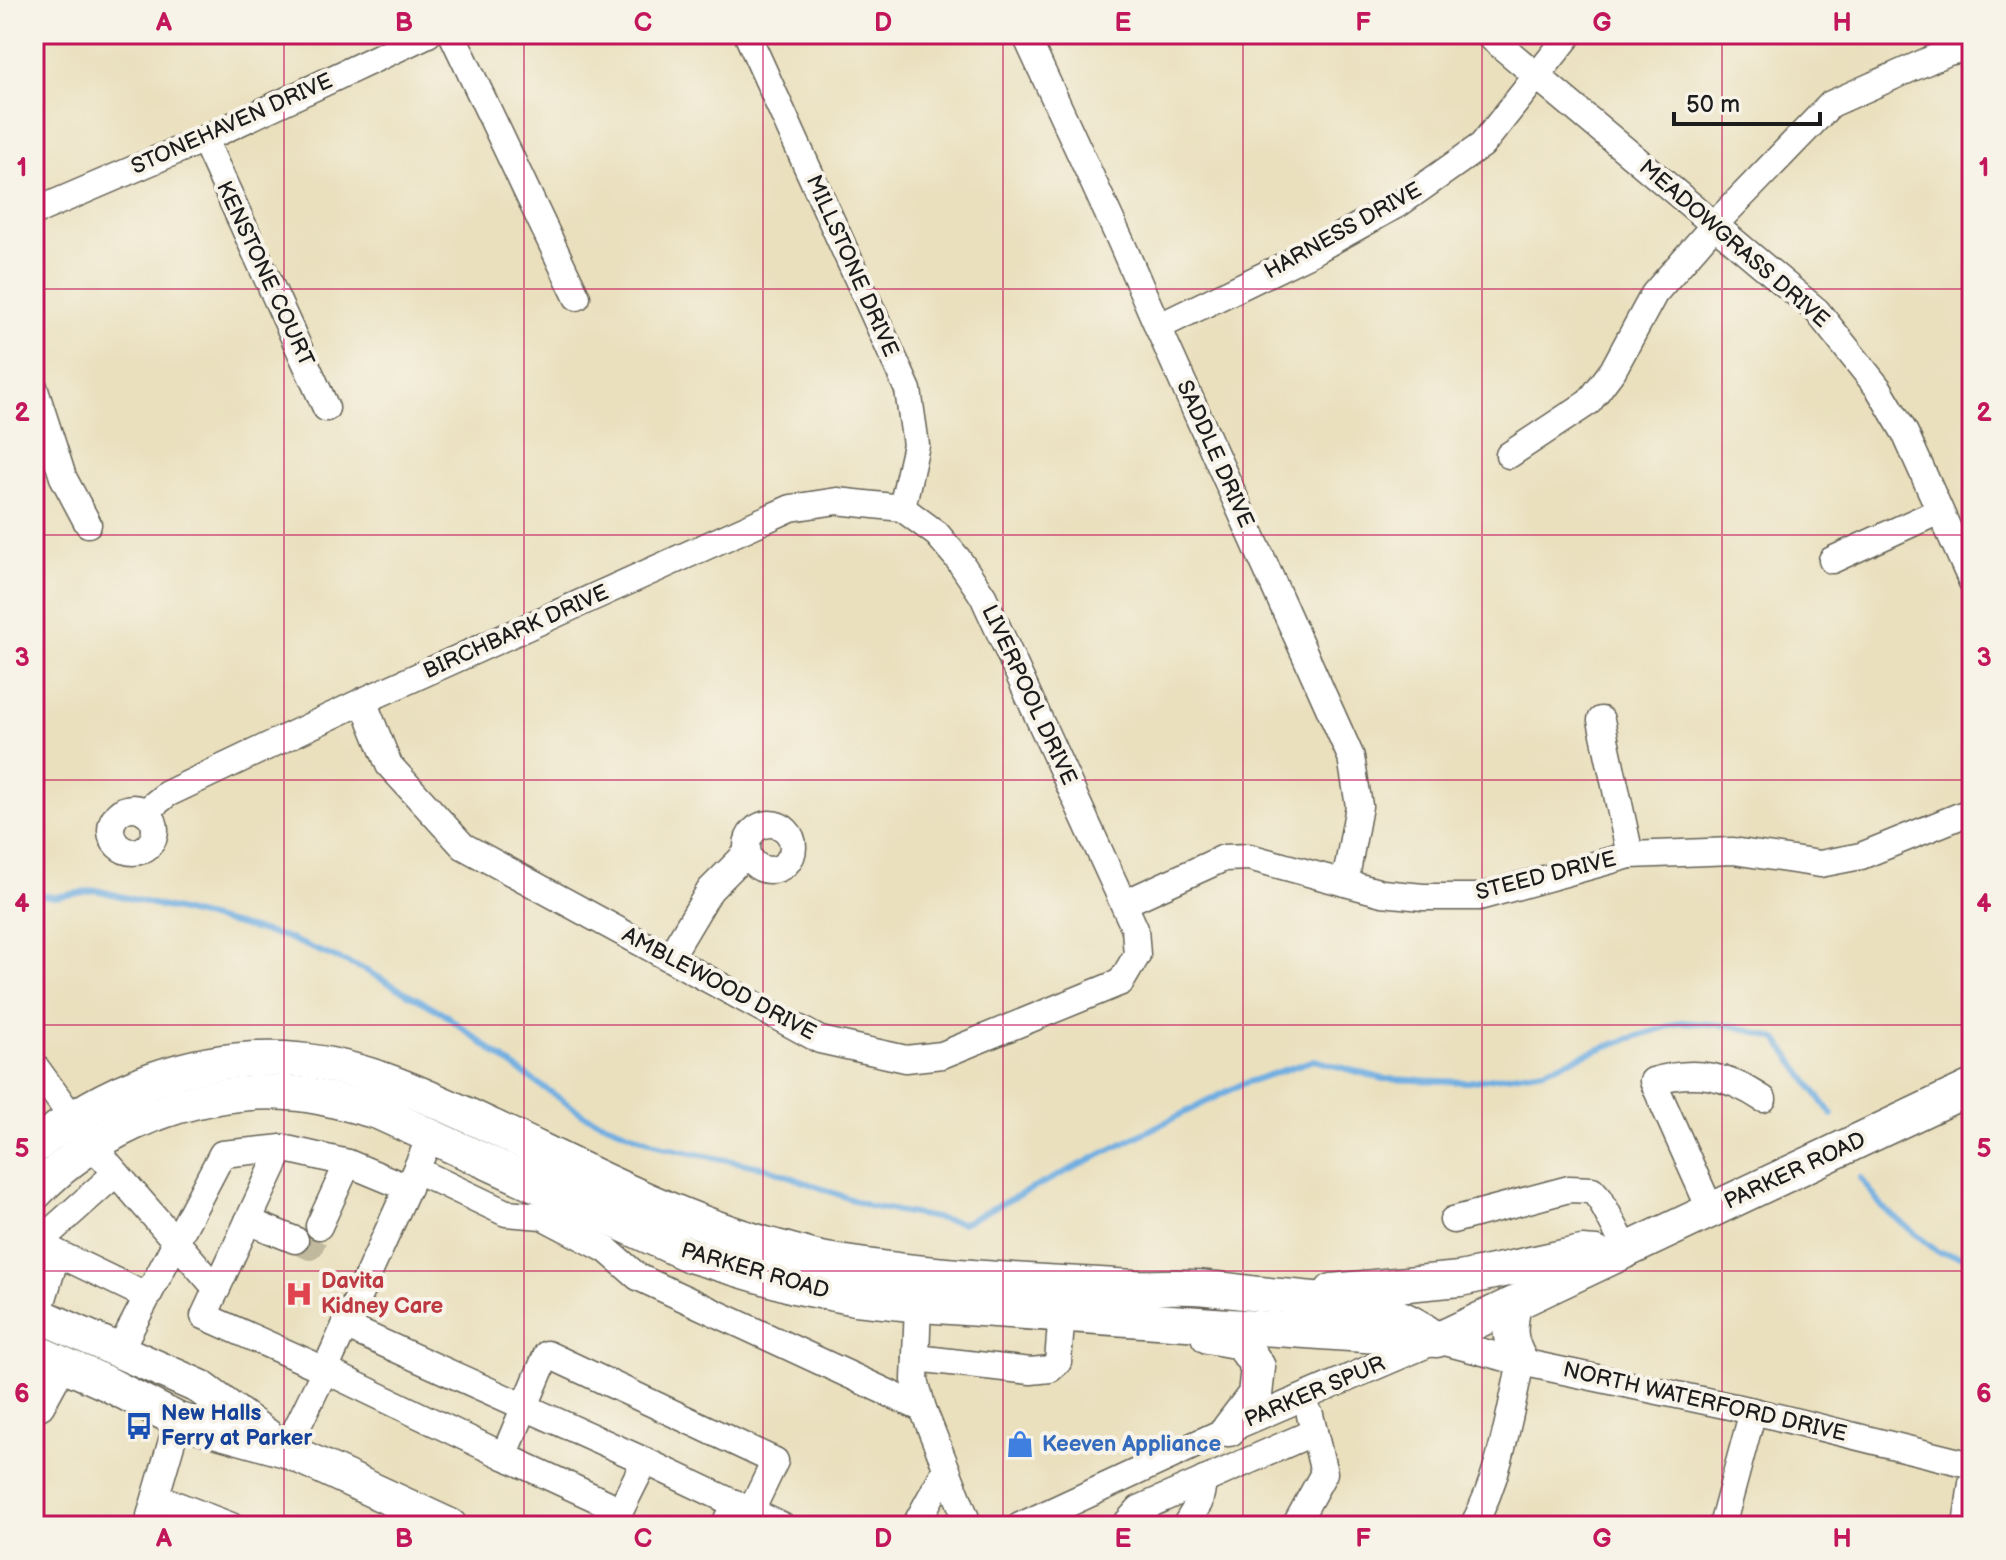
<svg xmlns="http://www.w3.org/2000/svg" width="2006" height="1560" font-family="'Balsamiq Sans',sans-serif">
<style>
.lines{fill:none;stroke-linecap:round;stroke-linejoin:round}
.stream{stroke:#6eade1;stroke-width:6}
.minor-tunnel{stroke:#c1b99e;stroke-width:26;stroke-dasharray:26 13;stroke-linecap:butt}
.minor-casing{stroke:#646155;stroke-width:29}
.major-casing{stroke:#646155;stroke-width:37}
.minor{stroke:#fff;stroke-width:26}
.major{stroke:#fff;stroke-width:34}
.grid{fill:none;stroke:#c2185b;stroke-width:2;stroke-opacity:0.55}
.labels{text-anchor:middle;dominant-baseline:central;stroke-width:8;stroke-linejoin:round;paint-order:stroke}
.street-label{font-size:22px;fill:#1c1c1c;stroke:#f7f3e8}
.health-label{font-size:22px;font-weight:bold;fill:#be3a42;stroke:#f7f3e8;text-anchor:start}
.transit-label{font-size:22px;font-weight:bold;fill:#164399;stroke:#f7f3e8;text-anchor:start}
.shop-label{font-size:22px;font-weight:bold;fill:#366cbe;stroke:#f7f3e8;text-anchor:start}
.neatline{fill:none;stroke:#c2185b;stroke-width:3}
.grid-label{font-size:26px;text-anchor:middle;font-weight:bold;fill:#c2185b}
</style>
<rect width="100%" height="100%" fill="#f7f3e8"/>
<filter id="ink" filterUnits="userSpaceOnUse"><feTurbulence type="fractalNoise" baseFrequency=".0125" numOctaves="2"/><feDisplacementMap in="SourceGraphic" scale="16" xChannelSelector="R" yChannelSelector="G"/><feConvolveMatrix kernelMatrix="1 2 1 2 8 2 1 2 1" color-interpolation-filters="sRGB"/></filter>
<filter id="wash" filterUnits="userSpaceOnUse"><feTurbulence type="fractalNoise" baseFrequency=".006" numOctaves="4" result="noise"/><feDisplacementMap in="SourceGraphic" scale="32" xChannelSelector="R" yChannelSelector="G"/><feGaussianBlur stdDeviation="1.8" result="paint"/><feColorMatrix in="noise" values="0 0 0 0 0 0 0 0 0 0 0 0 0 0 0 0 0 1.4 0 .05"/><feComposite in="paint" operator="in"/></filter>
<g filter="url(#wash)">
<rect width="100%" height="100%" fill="#eae0be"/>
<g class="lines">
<g class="stream">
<path d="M34 894 55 897 96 890 285 937 365 970 443 1013 507 1062 584 1115 666 1148 767 1168 869 1206 963 1223 1242 1084 1314 1060 1384 1079 1468 1082 1544 1070 1616 1043 1682 1022 1734 1026 1777 1039 1832 1115"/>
<path d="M1861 1178 1882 1207 1938 1252 1972 1258"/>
</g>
</g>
</g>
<g filter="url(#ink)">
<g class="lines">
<path class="minor-tunnel" d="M295 1240 310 1247 319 1226"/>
<g class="minor-casing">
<g id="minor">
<path d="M452 34 577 297"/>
<path d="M747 34 908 390 916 445 902 508"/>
<path d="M1025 34 1121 242 1158 327 1351 757 1359 806 1345 883"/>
<path d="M1487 34 1817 311 1879 389 1905 433 1972 582"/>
<path d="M204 139 326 408"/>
<path d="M34 212 204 139 428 34"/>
<path d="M1158 327 1312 252 1400 203 1482 145 1570 34"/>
<path d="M34 387 63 477 88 524"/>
<path d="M1509 455 1589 402 1613 370 1654 294 1715 224 1831 104 1948 52 1972 47"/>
<path d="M1832 560 1939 511"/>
<path d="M363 701 389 765 463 846 820 1040 906 1059 942 1055 1121 982 1137 955 1135 929 983 596 958 559 937 534 902 508"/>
<path d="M1601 720 1630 855"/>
<circle cx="133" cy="830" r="22"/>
<path d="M145 812 167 794 363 701 791 508 837 501 902 508"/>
<circle cx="770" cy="847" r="23"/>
<path d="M1125 903 1224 858 1249 857 1382 893 1423 897H1479L1630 855 1733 851 1820 864 1861 856 1972 811"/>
<path d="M670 957 710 890 747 853"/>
<path d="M34 1065 92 1145 217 1289"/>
<path d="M431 1136 325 1370 504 1456 547 1354 775 1461 751 1511"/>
<path d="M282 1148 204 1316 325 1370 286 1450"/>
<path d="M416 1170 506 1213 542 1216 607 1250 638 1277 923 1409 969 1526"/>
<path d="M1711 1211 1653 1081C1695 1069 1727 1075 1763 1099"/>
<path d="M1453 1220 1569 1189 1592 1190 1600 1199 1627 1251"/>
<path d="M248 1221 295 1240"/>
<path d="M319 1226 348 1163"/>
<path d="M34 1239 57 1253 146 1296"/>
<path d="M39 1242 116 1173"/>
<path d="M918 1305 915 1380 923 1409"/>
<path d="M38 1315 57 1253"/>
<path d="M345 1326 645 1461 782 1526"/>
<path d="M119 1351 222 1154 282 1148 348 1163 408 1188"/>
<path d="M916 1358 1031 1371 1050 1369 1058 1362 1063 1298"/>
<path d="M34 1404 41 1406 64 1364"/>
<path d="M504 1456 606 1503"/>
<path d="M156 1497 231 1526"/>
<path d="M153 1526 150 1516 178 1420"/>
<path d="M621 1526 618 1515 645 1461"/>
<path d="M724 1526 735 1503"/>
<path d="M915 1526 946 1469"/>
<path d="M1020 1526 1229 1429 1437 1340 1521 1362 1753 1411 1972 1465"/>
<path d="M1124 1526 1139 1509 1314 1432"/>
<path d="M1185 1526 1199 1503 1204 1480"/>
<path d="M1295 1526 1324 1473 1310 1415"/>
<path d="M1473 1526C1500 1476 1509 1417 1521 1362"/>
<path d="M1722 1526 1753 1411"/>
<path d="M1966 1526 1972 1483"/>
</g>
</g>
<g class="major-casing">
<g id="major">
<path d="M34 1147C103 1089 194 1055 285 1059 360 1063 426 1096 493 1127 585 1171 677 1220 776 1247 793 1251 809 1257 826 1260 927 1277 1031 1281 1133 1287 1153 1288 1172 1286 1192 1287 1214 1288 1236 1291 1258 1294 1312 1299 1382 1300 1427 1333"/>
<path d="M34 1194C98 1126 196 1087 288 1093 319 1095 349 1104 378 1112L690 1255 794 1286 856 1298 921 1305 1437 1340 1972 1087"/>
<path d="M1332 1291 1460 1279 1582 1253 1596 1254"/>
<path d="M1514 1304C1509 1328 1508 1341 1521 1362"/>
<path d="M34 1313 200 1387 269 1438"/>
<path d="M1208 1336 1241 1342 1258 1367 1255 1395 1229 1429"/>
<path d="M34 1351 106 1383 178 1420 286 1450 450 1526"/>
</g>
</g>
<use href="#minor" class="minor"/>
<use href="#major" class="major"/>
</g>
</g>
<path class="grid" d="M284 34V1526M524 34V1526M763 34V1526M1003 34V1526M1243 34V1526M1482 34V1526M1722 34V1526M34 289H1972M34 535H1972M34 780H1972M34 1025H1972M34 1271H1972"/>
<defs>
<g id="hospital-bare" transform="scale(2.16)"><path d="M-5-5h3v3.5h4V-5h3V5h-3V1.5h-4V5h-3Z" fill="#e0444e" stroke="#f7f3e8" stroke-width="2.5" paint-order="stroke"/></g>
<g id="bus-bare" transform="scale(2.16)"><path d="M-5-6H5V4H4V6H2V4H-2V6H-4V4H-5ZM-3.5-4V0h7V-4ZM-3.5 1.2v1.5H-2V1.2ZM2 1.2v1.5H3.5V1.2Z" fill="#1a4fb4" stroke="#f7f3e8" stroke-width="2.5" paint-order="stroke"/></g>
<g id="shop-bare" transform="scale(2.16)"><path d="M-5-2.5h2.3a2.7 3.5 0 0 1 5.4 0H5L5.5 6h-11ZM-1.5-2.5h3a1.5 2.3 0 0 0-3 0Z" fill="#3f7fe0" stroke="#f7f3e8" stroke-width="2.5" paint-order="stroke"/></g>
</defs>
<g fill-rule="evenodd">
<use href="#hospital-bare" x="299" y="1294"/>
<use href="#bus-bare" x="139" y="1426"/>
<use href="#shop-bare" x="1020" y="1444"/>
</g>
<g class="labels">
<g class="street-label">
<text transform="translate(232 124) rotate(-24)">STONEHAVEN DRIVE</text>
<text transform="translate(1343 231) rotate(-29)">HARNESS DRIVE</text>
<text transform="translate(1734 244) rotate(41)">MEADOWGRASS DRIVE</text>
<text transform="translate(852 266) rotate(66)">MILLSTONE DRIVE</text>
<text transform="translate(265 274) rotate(65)">KENSTONE COURT</text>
<text transform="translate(1215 454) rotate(66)">SADDLE DRIVE</text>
<text transform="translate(516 632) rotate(-24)">BIRCHBARK DRIVE</text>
<text transform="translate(1029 695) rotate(65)">LIVERPOOL DRIVE</text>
<text transform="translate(1546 876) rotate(-14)">STEED DRIVE</text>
<text transform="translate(719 984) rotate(28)">AMBLEWOOD DRIVE</text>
<text transform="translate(1795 1171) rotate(-25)">PARKER ROAD</text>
<text transform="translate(755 1271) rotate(16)">PARKER ROAD</text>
<text transform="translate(1315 1392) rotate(-23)">PARKER SPUR</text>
<text transform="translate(1705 1402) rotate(13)">NORTH WATERFORD DRIVE</text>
</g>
<g class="health-label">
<text x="321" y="1281">Davita<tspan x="321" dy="25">Kidney Care</tspan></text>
</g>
<g class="transit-label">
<text x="161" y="1413">New Halls<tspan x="161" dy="25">Ferry at Parker</tspan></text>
</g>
<g class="shop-label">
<text x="1042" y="1444">Keeven Appliance</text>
</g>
</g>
<rect width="2006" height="1560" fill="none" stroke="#f7f3e8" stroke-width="88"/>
<path d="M1674 112v12h146v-12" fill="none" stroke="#1c1c1c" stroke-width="4"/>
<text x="1686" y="112" font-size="24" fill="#1c1c1c" stroke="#f7f3e8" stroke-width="6" paint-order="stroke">50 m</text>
<rect x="44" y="44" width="1918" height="1472" class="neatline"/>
<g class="grid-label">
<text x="164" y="31">A</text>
<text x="404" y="31">B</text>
<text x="643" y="31">C</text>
<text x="883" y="31">D</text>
<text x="1123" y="31">E</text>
<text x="1363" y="31">F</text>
<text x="1602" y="31">G</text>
<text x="1842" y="31">H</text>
<text x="22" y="176">1</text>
<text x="1984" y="176">1</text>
<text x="22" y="421">2</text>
<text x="1984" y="421">2</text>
<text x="22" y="666">3</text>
<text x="1984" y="666">3</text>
<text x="22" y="912">4</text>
<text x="1984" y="912">4</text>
<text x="22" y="1157">5</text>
<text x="1984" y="1157">5</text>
<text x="22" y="1402">6</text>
<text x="1984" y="1402">6</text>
<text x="164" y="1547">A</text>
<text x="404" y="1547">B</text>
<text x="643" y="1547">C</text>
<text x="883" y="1547">D</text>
<text x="1123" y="1547">E</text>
<text x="1363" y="1547">F</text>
<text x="1602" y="1547">G</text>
<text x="1842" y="1547">H</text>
</g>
</svg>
